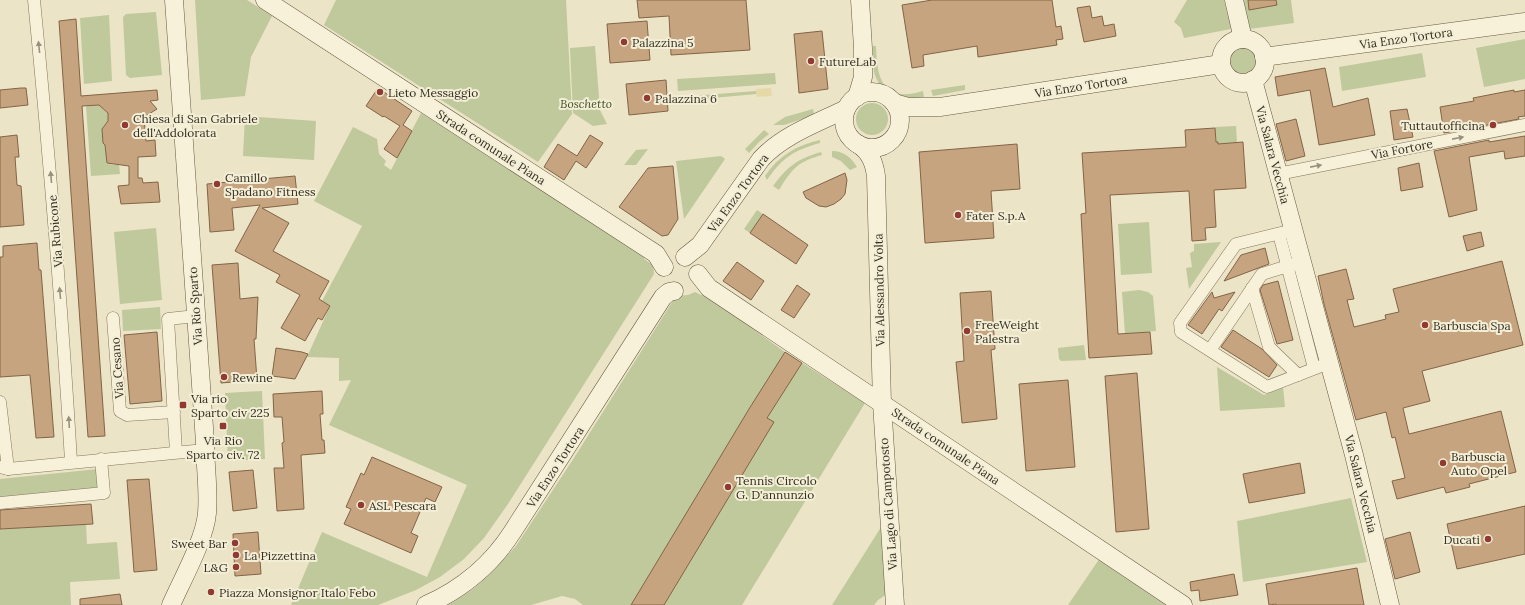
<svg xmlns="http://www.w3.org/2000/svg" width="1525" height="605" font-family="Lora,serif">
<style>
.green{fill:#bfc99c}
.sand{fill:#e5daa7}
.building{fill:#c7a480;stroke:#836445}
.lines{fill:none;stroke-linecap:round;stroke-linejoin:round}
.street-casing{stroke:#86775e;stroke-width:13}
.secondary-casing{stroke:#685841;stroke-width:19}
.street{stroke:#f7f1da;stroke-width:12}
.secondary{stroke:#f7f1da;stroke-width:18}
.oneway{fill:#97907d}
.poi-dot{fill:#913a32;stroke:#f3eed6;stroke-width:1.5}
.labels{text-anchor:middle;dominant-baseline:central;stroke-width:4;stroke-linejoin:round;paint-order:stroke}
.street-label{font-size:12px;fill:#372e20;stroke:#f3eed6}
.poi-label{font-size:12px;fill:#372e20;stroke:#f3eed6;text-anchor:start}
.park-label{font-size:12px;font-style:italic;fill:#445228;stroke:#f3eed6}
</style>
<rect width="100%" height="100%" fill="#ebe4c7"/>
<g class="green">
<path d="M195 0H247L272 16 251 57 245 96 201 100Z"/>
<path d="M336 0H566L572 114 538 162 324 25Z"/>
<path d="M1187 0H1224L1231 29 1184 38 1181 28 1174 22Z"/>
<path d="M1243 0H1291L1294 23 1249 29Z"/>
<path d="M156 12 162 75 130 78 126 75 123 17 126 14Z"/>
<path d="M109 15 112 81 84 84 80 18Z"/>
<path d="M1525 39V79L1484 87 1476 48Z"/>
<circle cx="1243" cy="61" r="16"/>
<path d="M595 46 600 110 607 124 593 126 573 113 570 48Z"/>
<path d="M873 46H876C877 65 877 91 901 94 908 95 916 93 923 91L924 97C904 100 886 99 876 78 872 69 873 56 873 46Z"/>
<path d="M1422 53 1426 77 1342 91 1339 67Z"/>
<path d="M775 73 776 84 678 91 677 79Z"/>
<path d="M965 85V90L933 96 931 90Z"/>
<path d="M756 91 757 94 679 101 678 97Z"/>
<circle cx="872" cy="119" r="16"/>
<path d="M99 105 108 113V121L102 129 103 143 109 149 106 154 107 164 119 165 120 174 91 176 86 106Z"/>
<path d="M813 109 814 115 784 125H773L785 117Z"/>
<path d="M421 113 645 255 644 259 653 265 654 274 508 504 484 538 464 559 440 577 416 590 378 605H291L322 532 427 577 467 485 329 425 351 380 339 381V358L307 357 330 306 322 301 362 226 314 201 353 127 377 139 379 154 386 161 384 165 391 170Z"/>
<path d="M245 116 316 121 314 160 243 156Z"/>
<path d="M1236 126 1237 143 1218 144V142H1216L1215 127Z"/>
<path d="M764 130 769 134 759 142 749 153 745 149Z"/>
<path d="M820 140V143C794 150 782 158 767 180L765 176C778 156 797 145 820 140Z"/>
<path d="M648 149 636 165H624L636 150Z"/>
<path d="M832 151C843 151 851 157 857 167L850 170 841 161 832 157Z"/>
<path d="M821 152 822 155C797 162 792 169 779 190L773 186C788 166 797 159 821 152Z"/>
<path d="M721 156 725 159 684 219 676 161Z"/>
<path d="M757 210 763 214 750 233 744 229Z"/>
<path d="M1149 222 1152 273 1121 275 1118 224Z"/>
<path d="M156 228 162 300 120 304 114 232Z"/>
<path d="M1221 242 1189 289 1186 268 1192 267 1190 253 1194 251V244Z"/>
<path d="M1139 290 1148 292 1153 296 1156 331 1125 334 1122 292Z"/>
<path d="M695 292 701 295 703 293 785 352 865 403 742 605H583L575 599 562 596 531 605H448L473 589 489 575 516 546 572 461 676 296 688 295Z"/>
<path d="M160 307 161 329 123 331 122 310Z"/>
<path d="M1084 345 1086 360 1061 361 1059 359 1058 348Z"/>
<path d="M1217 367 1264 395 1283 387 1285 407 1220 411Z"/>
<path d="M262 391 265 459 228 461 225 393Z"/>
<path d="M98 469 100 491 0 499V479Z"/>
<path d="M1351 498 1367 562 1243 582 1237 521Z"/>
<path d="M86 524 87 544 117 542 120 579 70 582 71 605H0V529Z"/>
<path d="M883 524 887 594 878 600 874 605H832Z"/>
<path d="M1100 558 1169 605H1068Z"/>
</g>
<path class="sand" d="M771 88 772 96 757 97 756 89Z"/>
<g class="building">
<path d="M637 0H746L750 50 671 55 669 16 639 18Z"/>
<path d="M932 0H1052L1056 27 1061 26 1063 39 1056 40 1057 45 978 57 977 46 923 55 924 66 912 68 902 5Z"/>
<path d="M1248 0H1276L1277 5 1249 10Z"/>
<path d="M1090 6 1092 18 1102 16 1104 26 1114 24 1116 36 1084 42 1077 8Z"/>
<path d="M76 19 81 96 157 90 158 100 150 101 157 109 144 117 146 141 155 140 156 156 138 157V178H142L143 183 158 182 160 202 121 204 118 186 129 185V166L107 163 105 145 103 143 102 129 108 121V113L99 105 82 106 105 436 88 437 59 21Z"/>
<path d="M647 21 650 60 610 63 607 24Z"/>
<path d="M822 31 828 89 799 93 794 34Z"/>
<path d="M1325 68 1333 107 1368 98 1375 135 1319 145 1310 90 1278 96 1275 77Z"/>
<path d="M666 80 668 111 629 115 626 84Z"/>
<path d="M21 88H26L28 105 0 108V90Z"/>
<path d="M378 88 412 111 403 125 412 131 397 158 384 149 400 126 384 116 383 117 366 106Z"/>
<path d="M1514 90V92L1525 90V116L1518 117 1519 119 1444 133 1440 107 1474 101 1473 98Z"/>
<path d="M1407 109 1413 137 1394 140 1390 111Z"/>
<path d="M1296 119 1305 156 1286 161 1276 124Z"/>
<path d="M1215 128 1216 142H1218V144L1243 142 1246 188 1214 190 1216 227 1205 228 1206 240 1192 241 1189 191 1110 195 1118 334 1150 332 1152 354 1089 358 1081 214 1086 213 1082 153 1186 147 1185 130Z"/>
<path d="M17 135 19 157H15L17 185 21 186 24 225 0 227V137Z"/>
<path d="M590 135 603 143 586 168 576 161 564 180 544 167 558 144 577 156Z"/>
<path d="M1525 136V156L1505 159 1504 151 1469 157 1477 210 1449 217 1434 151 1489 140V142Z"/>
<path d="M1017 144 1020 189 991 191 994 238 925 243 919 152Z"/>
<path d="M1419 163 1423 187 1401 191 1398 168Z"/>
<path d="M673 166 678 219 668 235 662 236 619 207 648 168Z"/>
<path d="M845 173 847 180 845 194 841 199 834 204 826 207 819 206 806 198 803 192Z"/>
<path d="M295 176 298 204 262 208 289 223 273 251 329 281 319 299 330 306 322 320 318 318 305 341 281 328 300 295 276 282 280 275 235 251 260 205 232 208 234 230 210 232 207 184Z"/>
<path d="M763 214 808 245 796 264 750 233Z"/>
<path d="M1481 232 1484 246 1467 251 1463 236Z"/>
<path d="M37 243 39 270H41L54 437 36 438 30 375 0 377V257H3V246Z"/>
<path d="M1265 248 1269 264 1224 281 1241 255Z"/>
<path d="M1502 261 1523 345 1422 371 1430 401 1403 408 1409 434 1501 411 1516 472 1469 484 1470 487 1446 493 1444 487 1397 499 1392 481 1405 478 1395 437 1392 438 1386 412 1356 420 1324 304 1318 276 1346 269 1354 299 1347 300 1354 327 1386 319 1385 315 1399 312 1393 289Z"/>
<path d="M737 262 764 281 751 300 723 281Z"/>
<path d="M238 263 240 299 258 297 256 339H254L257 380 221 383 212 265Z"/>
<path d="M1278 281 1293 340 1277 344 1260 290 1263 285Z"/>
<path d="M797 285 810 294 794 318 781 310Z"/>
<path d="M991 291 995 349 991 350 997 419 962 423 956 362 964 361 960 293Z"/>
<path d="M1212 292 1214 298 1235 292 1222 311 1219 309 1202 334 1188 325Z"/>
<path d="M1233 330 1262 349 1277 365 1269 377 1221 347Z"/>
<path d="M157 332 162 401 130 404 124 335Z"/>
<path d="M276 348 302 352 308 354 295 379 272 376Z"/>
<path d="M785 352 802 363 767 418 774 422 664 605H631L749 409Z"/>
<path d="M1137 373 1149 529 1116 532 1105 376Z"/>
<path d="M1068 380 1075 467 1026 471 1019 384Z"/>
<path d="M322 391 323 414H320L322 440H324L325 453 301 455 304 509 277 511 274 468H284L282 443 284 442 282 417H274L273 394Z"/>
<path d="M372 457 442 487 435 502 426 498 411 533 418 536 411 553 344 524 351 509 346 507 361 473 364 475Z"/>
<path d="M1300 463 1305 493 1249 503 1243 474Z"/>
<path d="M253 470 257 508 233 511 229 472Z"/>
<path d="M149 479 157 570 134 572 127 480Z"/>
<path d="M91 504 93 524 0 529V510Z"/>
<path d="M1525 506V554L1457 569 1447 524Z"/>
<path d="M258 532 261 574 235 576 233 534Z"/>
<path d="M1410 532 1420 572 1395 579 1385 539Z"/>
<path d="M1357 568 1364 605H1276V604L1269 605 1266 584Z"/>
<path d="M1234 574 1238 595 1200 601 1199 590 1191 591 1190 582Z"/>
<path d="M120 594 122 605H80V599Z"/>
</g>
<g class="lines">
<g class="street-casing">
<g id="street">
<path d="M34 0C49 154 62 307 71 461"/>
<path d="M1278 174 1525 125"/>
<path d="M1293 230 1236 244 1180 323 1181 332 1267 387 1329 363"/>
<path d="M1279 234 1314 368"/>
<path d="M1252 288 1269 347 1298 375"/>
<path d="M113 318 120 411 127 415 174 412"/>
<path d="M1210 350 1262 274 1295 264"/>
<path d="M0 402 8 469"/>
<path d="M176 452 168 319 196 316"/>
<path d="M0 467 8 469 205 450"/>
<path d="M0 503 104 493 101 459"/>
</g>
</g>
<g class="secondary-casing">
<g id="secondary">
<path d="M265 0 656 254 664 267"/>
<path d="M1234 0 1243 39"/>
<circle cx="1243" cy="61" r="22"/>
<path d="M1264 57 1525 22"/>
<path d="M1253 80 1354 455 1390 605"/>
<circle cx="872" cy="120" r="28"/>
<path d="M857 97 863 77V48L860 0"/>
<path d="M894 103 908 107H940L1221 64"/>
<path d="M858 144C870 152 874 162 876 176L882 403 895 605"/>
<path d="M685 257 700 245 761 159C783 135 817 123 846 109"/>
<path d="M698 274 709 288 1183 605"/>
<path d="M171 605C182 580 205 539 207 513 209 490 205 465 205 442L174 0"/>
<path d="M426 605C462 589 492 564 513 531L663 297 669 292 674 291"/>
</g>
</g>
<use href="#street" class="street"/>
<use href="#secondary" class="secondary"/>
</g>
<defs><path id="oneway-solid" d="M-6-.8H1V-3.2L6.5 0L1 3.2V.8H-6Z"/></defs>
<g class="oneway">
<use href="#oneway-solid" transform="translate(39 47) rotate(-96)"/>
<use href="#oneway-solid" transform="translate(1458 138) rotate(-11)"/>
<use href="#oneway-solid" transform="translate(1316 166) rotate(-11)"/>
<use href="#oneway-solid" transform="translate(51 177) rotate(-95)"/>
<use href="#oneway-solid" transform="translate(60 293) rotate(-95)"/>
<use href="#oneway-solid" transform="translate(69 422) rotate(-93)"/>
</g>
<g class="poi-dot">
<circle cx="624" cy="42" r="4"/>
<circle cx="811" cy="61" r="4"/>
<circle cx="380" cy="92" r="4"/>
<circle cx="647" cy="98" r="4"/>
<circle cx="125" cy="125" r="4"/>
<circle cx="1493" cy="125" r="4"/>
<circle cx="217" cy="184" r="4"/>
<circle cx="958" cy="215" r="4"/>
<circle cx="1425" cy="325" r="4"/>
<circle cx="967" cy="331" r="4"/>
<circle cx="224" cy="377" r="4"/>
<rect x="179" y="401" width="8" height="8" rx="2"/>
<rect x="219" y="422" width="8" height="8" rx="2"/>
<circle cx="1443" cy="463" r="4"/>
<circle cx="728" cy="487" r="4"/>
<circle cx="361" cy="505" r="4"/>
<circle cx="1488" cy="539" r="4"/>
<circle cx="235" cy="543" r="4"/>
<circle cx="236" cy="555" r="4"/>
<circle cx="236" cy="567" r="4"/>
<circle cx="211" cy="592" r="4"/>
</g>
<g class="labels">
<g class="street-label">
<text transform="translate(1406 38) rotate(-8)">Via Enzo Tortora</text>
<text transform="translate(1081 86) rotate(-9)">Via Enzo Tortora</text>
<text transform="translate(491 147) rotate(33)">Strada comunale Piana</text>
<text transform="translate(1402 149) rotate(-11)">Via Fortore</text>
<text transform="translate(1273 155) rotate(75)">Via Salara Vecchia</text>
<text transform="translate(738 193) rotate(-54)">Via Enzo Tortora</text>
<text transform="translate(55 231) rotate(-95)">Via Rubicone</text>
<text transform="translate(879 290) rotate(-91)">Via Alessandro Volta</text>
<text transform="translate(195 306) rotate(-94)">Via Rio Sparto</text>
<text transform="translate(117 368) rotate(-94)">Via Cesano</text>
<text transform="translate(946 446) rotate(34)">Strada comunale Piana</text>
<text transform="translate(555 467) rotate(-57)">Via Enzo Tortora</text>
<text transform="translate(1361 484) rotate(76)">Via Salara Vecchia</text>
<text transform="translate(888 504) rotate(-94)">Via Lago di Campotosto</text>
</g>
<g class="poi-label">
<text x="632" y="42">Palazzina 5</text>
<text x="819" y="61">FutureLab</text>
<text x="388" y="92">Lieto Messaggio</text>
<text x="655" y="98">Palazzina 6</text>
<text x="133" y="118">Chiesa di San Gabriele<tspan x="133" dy="14">dell'Addolorata</tspan></text>
<text x="1485" y="125" text-anchor="end">Tuttautofficina</text>
<text x="225" y="177">Camillo<tspan x="225" dy="14">Spadano Fitness</tspan></text>
<text x="966" y="215">Fater S.p.A</text>
<text x="975" y="324">FreeWeight<tspan x="975" dy="14">Palestra</tspan></text>
<text x="1433" y="325">Barbuscia Spa</text>
<text x="232" y="377">Rewine</text>
<text x="191" y="398">Via rio<tspan x="191" dy="14">Sparto civ 225</tspan></text>
<text x="223" y="440" text-anchor="middle">Via Rio<tspan x="223" dy="14">Sparto civ. 72</tspan></text>
<text x="1451" y="456">Barbuscia<tspan x="1451" dy="14">Auto Opel</tspan></text>
<text x="736" y="480">Tennis Circolo<tspan x="736" dy="14">G. D'annunzio</tspan></text>
<text x="369" y="505">ASL Pescara</text>
<text x="1480" y="539" text-anchor="end">Ducati</text>
<text x="227" y="543" text-anchor="end">Sweet Bar</text>
<text x="244" y="555">La Pizzettina</text>
<text x="228" y="567" text-anchor="end">L&amp;G</text>
<text x="219" y="592">Piazza Monsignor Italo Febo</text>
</g>
<g class="park-label">
<text x="586" y="103">Boschetto</text>
</g>
</g>
</svg>
